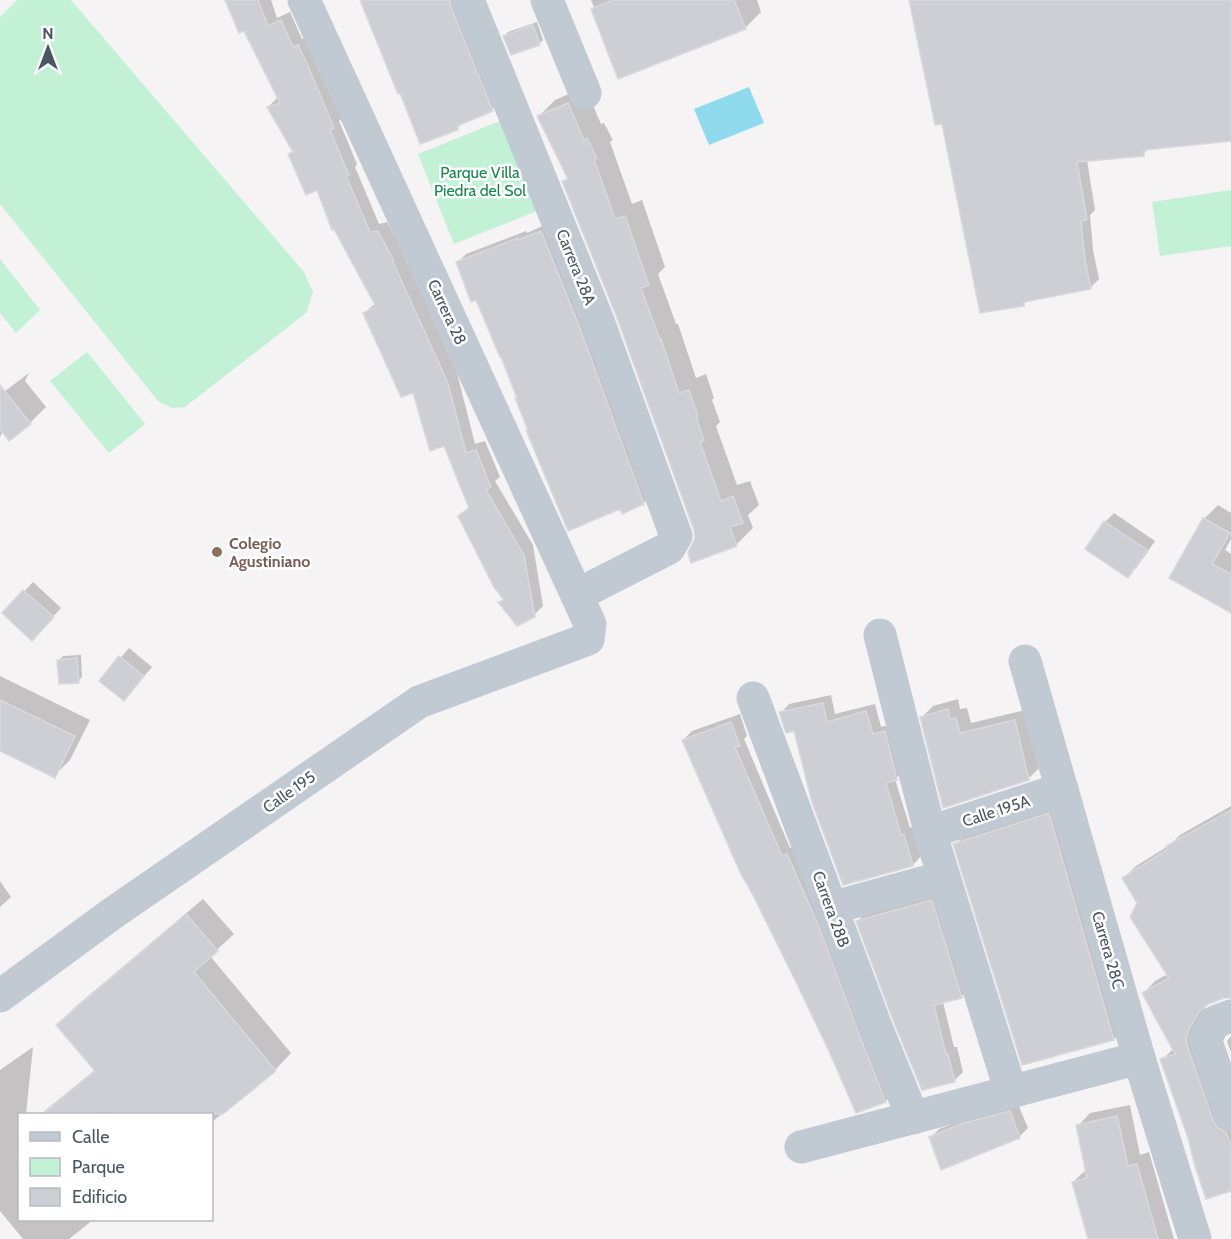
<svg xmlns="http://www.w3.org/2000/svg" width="1231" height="1239" font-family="Cabin,sans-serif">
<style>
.green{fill:#c3f1d5}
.water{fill:#90daee}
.shadow{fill:#0003}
.building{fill:#cdcfd5;stroke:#d7d9de;stroke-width:1.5}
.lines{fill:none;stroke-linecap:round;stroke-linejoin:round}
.minor{stroke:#c1cad2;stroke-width:33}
.education-dot{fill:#8d6e63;stroke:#fff;stroke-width:2}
.labels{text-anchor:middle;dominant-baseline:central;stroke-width:5;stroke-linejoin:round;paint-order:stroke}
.park-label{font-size:16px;fill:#17864f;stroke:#fff}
.street-label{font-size:16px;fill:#4a5661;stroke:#fff}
.education-label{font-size:16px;font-weight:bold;fill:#785e54;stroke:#fff;text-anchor:start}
</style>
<rect width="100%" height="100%" fill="#f5f3f3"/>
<g class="green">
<path d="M17 0H71L304 272 313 292 306 313 185 407 172 408 159 402 0 204V17Z"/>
<path d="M505 119 542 209 454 244 418 154Z"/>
<path d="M1231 190V246L1160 256 1152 202Z"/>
<path d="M0 259 40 310 16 333 0 313Z"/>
<path d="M87 352 145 424 109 453 50 381Z"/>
</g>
<path class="water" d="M749 87 764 123 709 145 694 109Z"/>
<g class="shadow">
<path d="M225 0H271L277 18 290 12 302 39 307 37 343 118 339 121 357 164 355 167 379 224 387 222 402 251 457 373 475 444 485 441 500 477 495 481 533 545 543 606 534 615 500 602 504 598 460 516 470 506 445 445 414 391 364 313 376 303 318 188 290 154 294 151 268 107 278 97 245 29 239 31Z"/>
<path d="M362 0H457L498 103 492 109 464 121 457 128Z"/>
<path d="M591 0H757L761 12 745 28 593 9 594 7Z"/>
<path d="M910 0H1231V139L1149 148 1143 154 1087 160 1095 210 1090 215 1093 250 1099 279 1090 288 1029 299 1024 304 943 122Z"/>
<path d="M537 22 543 40 539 44 505 36 508 32Z"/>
<path d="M585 87 601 124 604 123 613 140 610 142 632 204 642 200 665 267 658 274 676 324H678L696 378 706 374 714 398 712 400 720 422 716 426 737 485 750 481 759 505 748 515 753 528 736 545 696 538 695 529 617 314 564 182 568 177 538 117 555 100Z"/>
<path d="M549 223 652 495 644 503 623 512 621 508 529 429 518 397 477 298 457 263 466 254 526 231 527 233Z"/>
<path d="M29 373 25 381 46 407 30 423 3 431 0 437V395Z"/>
<path d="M1218 505 1231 513V539L1225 550 1231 554V612L1171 578 1204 519Z"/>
<path d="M1114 513 1155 541 1137 567 1128 576 1105 522Z"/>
<path d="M33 582 61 608 32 639 4 613Z"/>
<path d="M129 648 152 667 132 690 101 681Z"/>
<path d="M81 655 82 677 78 681 59 660 63 656Z"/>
<path d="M0 676 90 720 70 760 54 776 0 750Z"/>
<path d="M831 695 835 714 875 704 881 727 893 724 905 770 895 779 910 828 912 827 921 856 913 865 781 713 789 704Z"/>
<path d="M958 699 960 709 967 708 971 723 1025 710 1039 768 1028 779 922 717 933 706Z"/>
<path d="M740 714 747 736 744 739 790 848 796 846 894 1092 886 1101 830 1049 683 740 692 731Z"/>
<path d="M1059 804 1124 1029 1114 1039 955 845 965 835Z"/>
<path d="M1231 806V996L1224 997 1208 1003 1200 1017 1231 1117V1190L1189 1138 1162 1060 1174 1048 1144 993 1155 981 1168 974 1139 902 1124 878 1136 866 1170 845 1180 835Z"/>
<path d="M0 881 11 897 0 907Z"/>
<path d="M940 892 970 988 961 997 943 1002 954 1047H957L963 1072 955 1080 923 1088 858 921 866 912Z"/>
<path d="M203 899 234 934 210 956 291 1053 275 1070 212 1122V1114H41L96 1069 58 1025 74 1008Z"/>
<path d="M1231 1036V1052L1227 1041Z"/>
<path d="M33 1047 26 1114H20V1220H93L69 1239H23L0 1211V1070Z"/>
<path d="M1018 1104 1028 1128 1019 1137 930 1138 939 1129 966 1119Z"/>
<path d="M1130 1105 1140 1155 1149 1152 1174 1239H1089L1073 1182 1086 1170 1078 1126 1090 1113Z"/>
</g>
<g class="building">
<path d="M225 0H258L268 26 281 20 293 47 298 45 309 68 334 128 330 130 349 175 346 176 370 232 378 231 394 261 393 262 448 383 466 453 476 450 491 487 486 490 524 555 535 617 517 626 498 602 504 600 494 587 458 516 469 508 444 446 430 451 413 393 401 397 363 313 376 307 334 229 332 230 317 190 306 195 288 154 293 152 267 107 280 103 244 31 239 33Z"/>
<path d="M360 0H450L451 7 493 111 457 126 458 130 420 144 400 93 398 94Z"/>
<path d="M613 0H734L746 29 618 79 591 9Z"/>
<path d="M909 0H1231V141L1144 150V156L1077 162 1087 220 1081 221 1085 260 1091 289 1024 302V306L980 313 942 124 935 125Z"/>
<path d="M533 25 540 45 511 55 503 36Z"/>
<path d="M568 103 584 140 587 138 597 158 594 159 615 219 625 216 649 285 641 288 660 340 661 339 679 393 689 390 698 416 696 417 704 440 700 442 721 501 733 496 743 523 730 527 737 546 691 563 688 553 695 538 694 530 616 315 562 181 568 179 537 116Z"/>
<path d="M541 231 580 328 644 504 622 514 620 509 568 531 526 430H528L515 398H517L501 357H500L476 300 471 302 456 262 518 238V240Z"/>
<path d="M0 385 31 424 9 441 0 429Z"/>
<path d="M1203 518 1230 533 1212 564 1231 574V613L1169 578Z"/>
<path d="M1104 521 1147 550 1128 578 1085 549Z"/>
<path d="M23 590 54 617 32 641 2 613Z"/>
<path d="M119 656 144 676 124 701 99 681Z"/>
<path d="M77 658 79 683 59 684 57 660Z"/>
<path d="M0 700 75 736 55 778 0 751Z"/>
<path d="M823 703 827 722 866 711 873 734 885 731 897 780 886 783 901 835 904 834 913 866 843 885 812 802 794 731 786 733 779 712Z"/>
<path d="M948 709 950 719 956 718 960 733 1015 720 1029 780 943 808 920 717Z"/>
<path d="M731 722 740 746 735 747 782 856 787 854 817 922 859 1034 886 1102 856 1113 828 1049 796 982 754 897 740 872 682 740Z"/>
<path d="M1231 810V998H1224L1208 1004 1199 1012 1189 1029 1186 1038 1187 1045 1213 1120 1218 1128 1226 1132 1231 1145V1191L1206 1199 1195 1166 1188 1138 1160 1059 1175 1054 1142 993 1169 978 1130 917 1137 903 1122 878 1168 849 1166 846Z"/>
<path d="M1049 813 1114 1040 1022 1065 953 844Z"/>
<path d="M932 900 962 998 934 1005 946 1055 948 1054 955 1082 922 1090 893 1020 856 921Z"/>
<path d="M186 914 218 951 194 972 276 1071 223 1114H43L95 1071 56 1025Z"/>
<path d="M1010 1111 1020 1138 941 1170 929 1137 964 1123Z"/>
<path d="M1117 1116 1128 1166 1137 1164 1158 1239H1088L1072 1182 1087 1178 1076 1125Z"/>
</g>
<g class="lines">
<g class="minor">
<path d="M468 0 598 321 676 536 669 548 577 595"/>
<path d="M547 0 585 93"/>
<path d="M880 635 930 832 1011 1092"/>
<path d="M1025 661 1139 1058 1195 1239"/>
<path d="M753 698 876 1027 913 1118"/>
<path d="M930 832 1062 789"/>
<path d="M831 908 944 877"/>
<path d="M0 996 113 913 419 702 588 639 590 624 304 0"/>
<path d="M1231 1016 1215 1022 1205 1039 1231 1114"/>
<path d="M801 1147 1139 1058"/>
</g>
</g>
<circle class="education-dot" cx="217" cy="552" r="6"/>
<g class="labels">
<g class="park-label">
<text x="480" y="172">Parque Villa<tspan x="480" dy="18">Piedra del Sol</tspan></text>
</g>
<g class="street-label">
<text transform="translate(576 267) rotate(68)">Carrera 28A</text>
<text transform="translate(447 312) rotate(65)">Carrera 28</text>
<text transform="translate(289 792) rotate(-35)">Calle 195</text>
<text transform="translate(996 811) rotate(-18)">Calle 195A</text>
<text transform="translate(831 909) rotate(70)">Carrera 28B</text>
<text transform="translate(1108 950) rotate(74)">Carrera 28C</text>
</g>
<g class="education-label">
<text x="229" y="543">Colegio<tspan x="229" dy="18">Agustiniano</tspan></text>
</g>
</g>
<rect x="18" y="1113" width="195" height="108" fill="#ffffff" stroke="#b7bbc0" stroke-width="1.5"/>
<rect x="30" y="1132" width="30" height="9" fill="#c1cad2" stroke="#b7bbc0" stroke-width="1.5"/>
<text x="72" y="1143" font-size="18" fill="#4a5661">Calle</text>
<rect x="30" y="1158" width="30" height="18" fill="#c3f1d5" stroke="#b7bbc0" stroke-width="1.5"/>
<text x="72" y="1173" font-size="18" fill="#4a5661">Parque</text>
<rect x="30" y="1188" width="30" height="18" fill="#cdcfd5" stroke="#b7bbc0" stroke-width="1.5"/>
<text x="72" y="1203" font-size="18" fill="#4a5661">Edificio</text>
<g transform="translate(48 48)" stroke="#ffffff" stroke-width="4.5" paint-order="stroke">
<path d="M0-4.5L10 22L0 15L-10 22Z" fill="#4a5661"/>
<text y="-9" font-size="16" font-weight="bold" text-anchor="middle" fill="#4a5661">N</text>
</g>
</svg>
